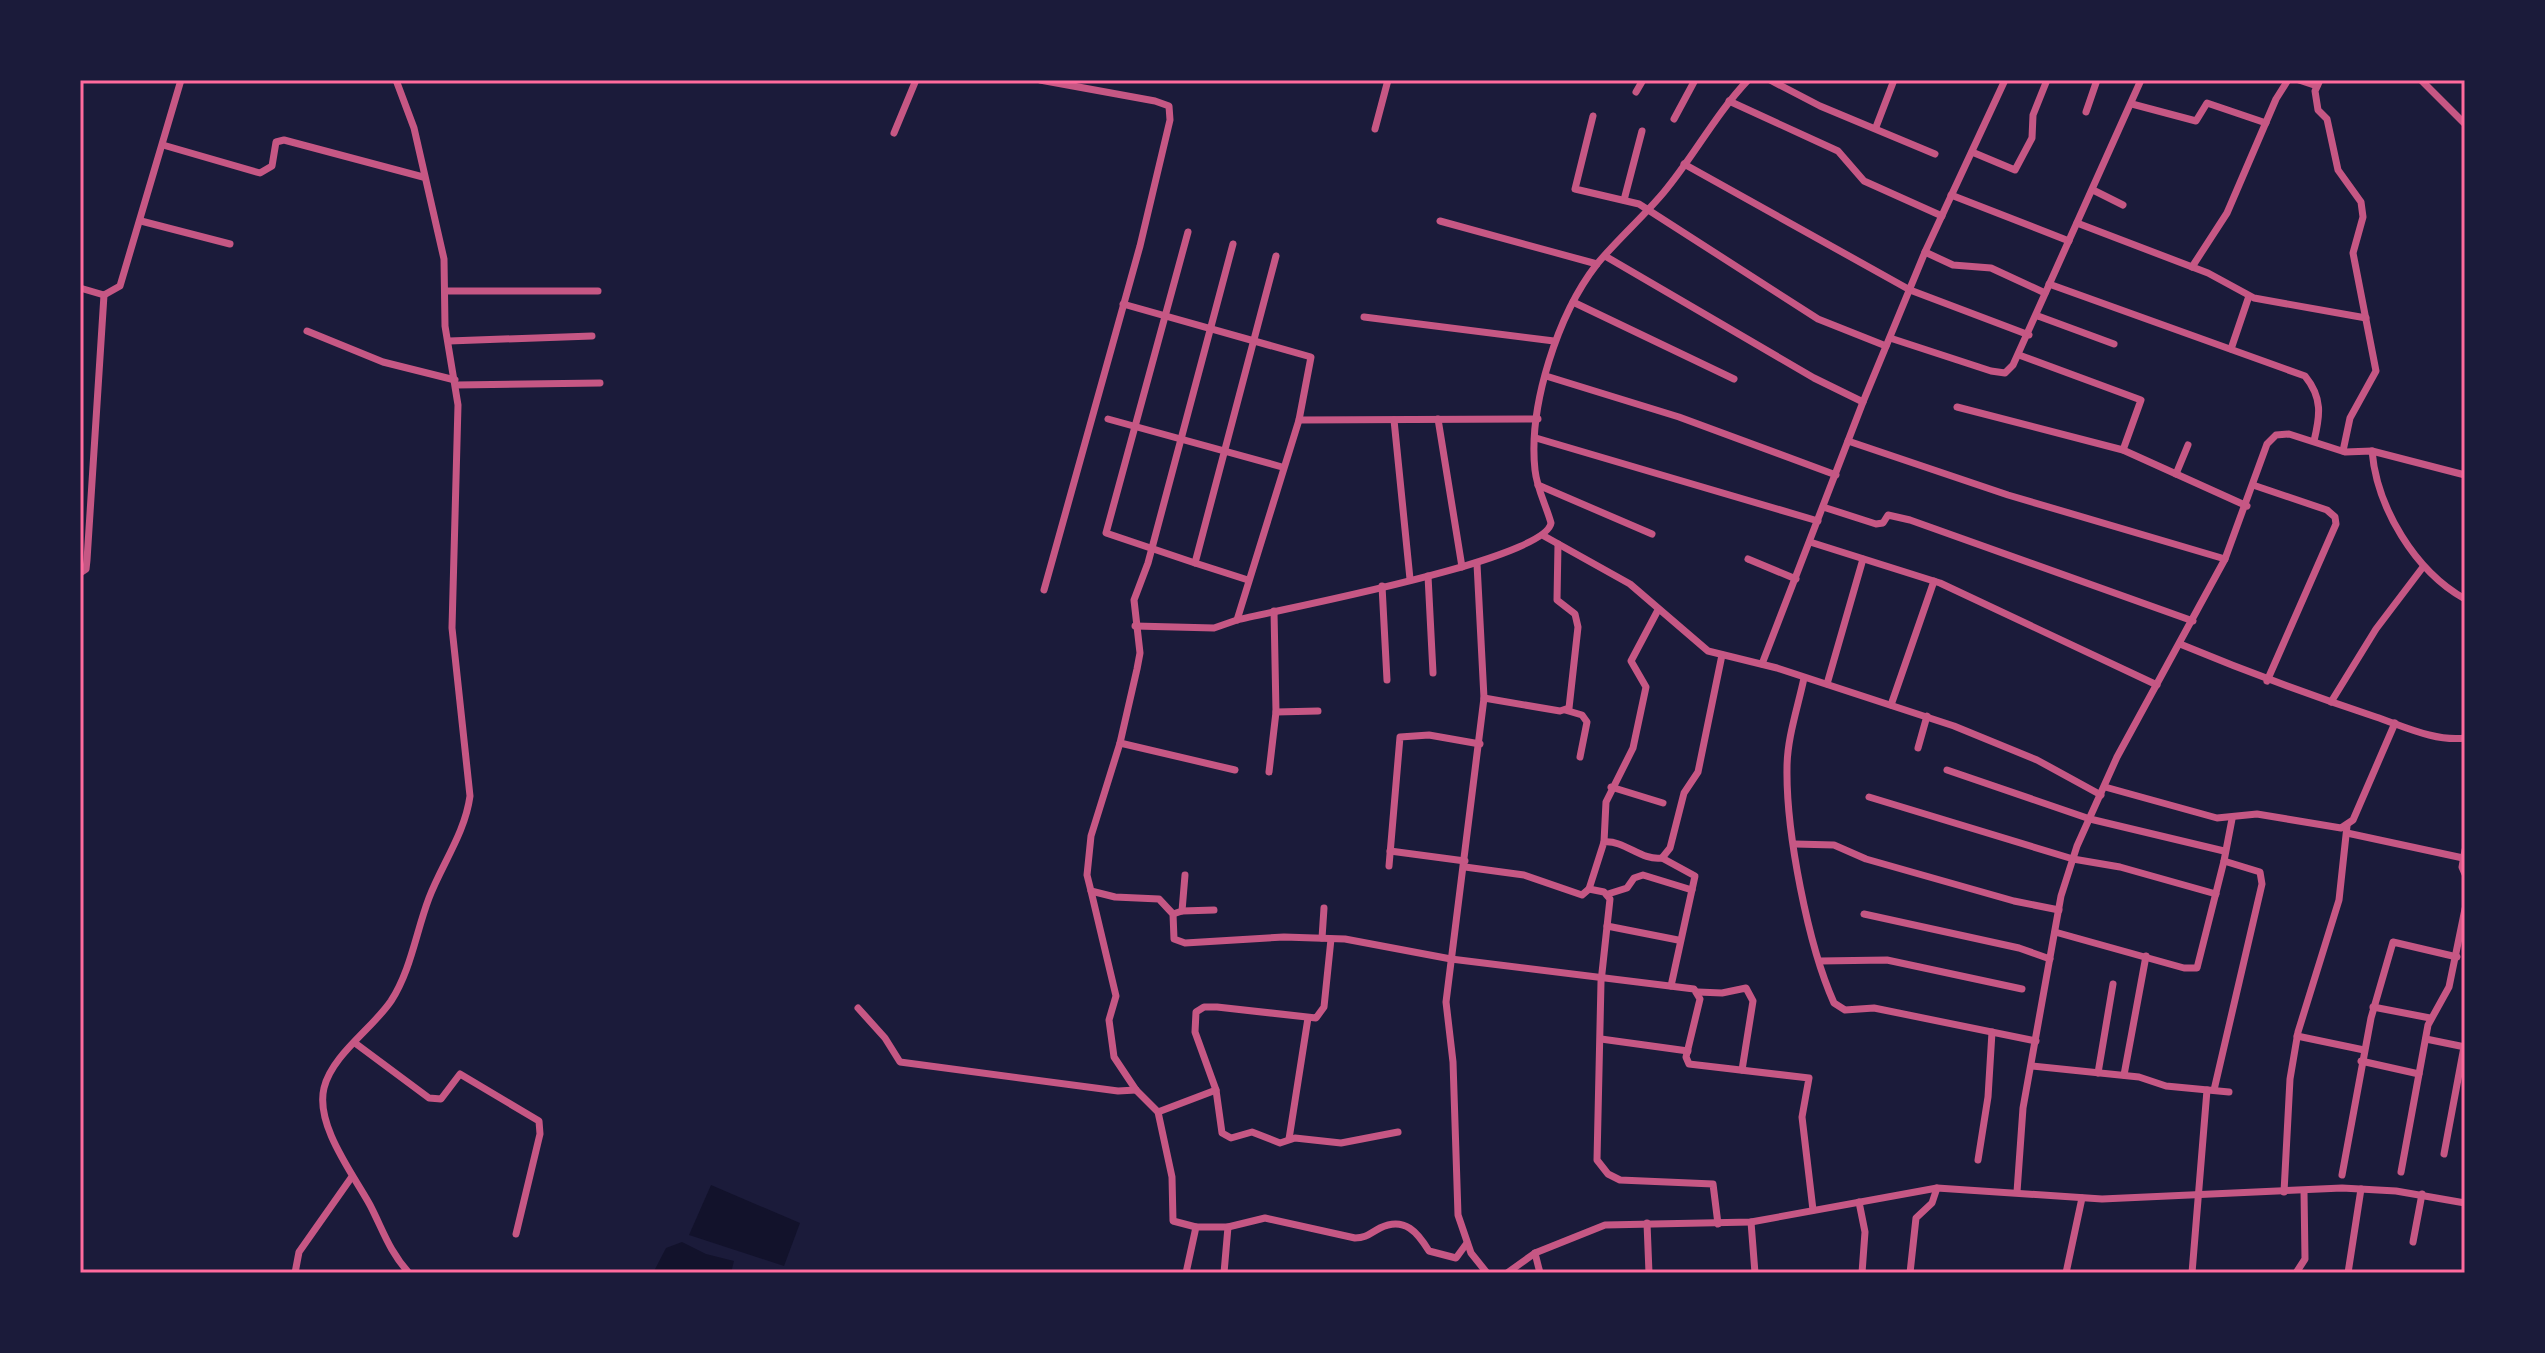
<svg xmlns="http://www.w3.org/2000/svg" width="2545" height="1353" font-family="Ubuntu,sans-serif">
<style>
.water{fill:#12122b}
.lines{fill:none;stroke-linecap:round;stroke-linejoin:round}
.minor{stroke:#c65784;stroke-width:7}
.neatline{fill:none;stroke:#ff6b9d;stroke-width:3}
</style>
<rect width="100%" height="100%" fill="#1b1b3a"/>
<g class="water">
<path d="M711 1185 800 1223 784 1266 689 1235Z"/>
<path d="M682 1242 706 1254 734 1261 731 1273H653L666 1248Z"/>
</g>
<g class="lines">
<g class="minor">
<path d="M396 80 414 128 444 259 445 326 458 405 452 628 470 796C465 833 442 864 429 898 416 932 411 970 391 1001 372 1029 332 1055 324 1088 315 1125 353 1174 370 1205 383 1230 389 1251 409 1273"/>
<path d="M1040 80 1155 101 1169 106 1170 120 1140 246 1044 590"/>
<path d="M1770 80 1820 106 1935 154"/>
<path d="M2299 80 2317 86"/>
<path d="M2320 80 2315 91 2318 110 2327 119 2338 170 2361 202 2363 217 2353 253 2376 371 2350 418 2343 451"/>
<path d="M2421 80 2465 124"/>
<path d="M1636 92 1643 80"/>
<path d="M1729 101 1838 151 1864 181 1942 216"/>
<path d="M2132 104 2196 121 2207 103 2266 123"/>
<path d="M2086 112 2097 80"/>
<path d="M1593 116 1575 189 1639 204 1818 319 1886 346"/>
<path d="M1674 119 1695 80"/>
<path d="M1876 127 1894 80"/>
<path d="M1375 129 1388 80"/>
<path d="M894 133 916 80"/>
<path d="M163 145 260 173 272 166 276 142 284 140 423 177"/>
<path d="M1972 152 2015 170 2032 138 2033 115 2047 80"/>
<path d="M1684 164 1910 290 2029 335"/>
<path d="M2093 190 2123 205"/>
<path d="M1951 195 2069 241"/>
<path d="M1624 200 1642 131"/>
<path d="M141 221 230 244"/>
<path d="M1440 221 1597 264"/>
<path d="M2077 223 2208 273 2254 298 2366 318"/>
<path d="M1188 232 1106 533 1195 563"/>
<path d="M1233 244 1148 563 1134 600 1140 653 1137 669 1120 743 1091 836 1087 875 1091 891 1115 897 1159 899 1173 914 1174 939 1185 943 1284 937 1345 939 1451 959 1694 989 1700 999 1686 1057 1689 1064 1809 1078 1802 1117 1813 1210"/>
<path d="M1925 252 1953 265 1991 268 2045 293"/>
<path d="M1605 256 1814 378 1863 402"/>
<path d="M2192 267 2227 213 2276 99 2288 80"/>
<path d="M2049 284 2305 376C2323 398 2320 416 2314 441"/>
<path d="M80 288 104 295 120 286 181 80"/>
<path d="M445 291H598"/>
<path d="M1573 302 1734 379"/>
<path d="M1123 304 1311 357 1299 420 1237 620"/>
<path d="M2038 316 2114 344"/>
<path d="M1364 317 1554 341"/>
<path d="M307 331 383 362 455 380"/>
<path d="M1890 338 1991 371 2005 373 2013 365 2141 80"/>
<path d="M449 341 592 336"/>
<path d="M2231 349 2249 296"/>
<path d="M2019 355 2141 400 2123 450"/>
<path d="M1546 376 1679 417 1836 475"/>
<path d="M456 385 600 383"/>
<path d="M1957 407 2123 450 2247 506"/>
<path d="M1108 419 1282 467"/>
<path d="M1438 419 1462 567"/>
<path d="M1299 420 1538 419"/>
<path d="M1394 420 1410 579"/>
<path d="M1536 438 1818 521"/>
<path d="M1848 441 2008 495 2225 559"/>
<path d="M2372 451C2377 508 2415 571 2465 599"/>
<path d="M2176 474 2188 445"/>
<path d="M1538 485 1652 534"/>
<path d="M2253 485 2327 510 2335 517 2336 524 2267 681"/>
<path d="M1823 507 1876 524 1883 523 1888 515 1910 520 2193 621"/>
<path d="M1544 536 1630 584 1708 651 1777 668 1954 726 2037 760 2101 795"/>
<path d="M1810 542 1940 583 2157 685"/>
<path d="M1748 559 1796 579"/>
<path d="M1477 564 1484 698 1446 1002 1453 1062 1458 1215 1471 1253 1487 1273"/>
<path d="M80 573 86 569 87 560 104 295"/>
<path d="M1428 576 1433 673"/>
<path d="M1248 580 1195 563 1276 256"/>
<path d="M1382 586 1387 680"/>
<path d="M1135 626 1214 628 1237 620C1281 609 1546 560 1551 523 1546 505 1537 489 1535 470 1528 406 1558 314 1597 264 1618 239 1643 217 1664 192 1694 156 1715 115 1748 80"/>
<path d="M2180 644C2245 671 2309 695 2376 717 2403 726 2436 742 2465 738"/>
<path d="M1762 664 1863 402 1925 252 2005 80"/>
<path d="M1804 678C1798 707 1787 738 1787 768 1786 832 1808 945 1834 1003L1845 1010 1874 1008 2036 1041"/>
<path d="M1827 684 1863 559"/>
<path d="M1484 698 1560 711 1569 708 1578 627 1575 614 1557 600 1558 544"/>
<path d="M2331 702 2376 629 2423 567"/>
<path d="M1891 705 1934 581"/>
<path d="M1565 710 1582 715 1587 722 1580 757"/>
<path d="M1276 712 1318 711"/>
<path d="M1120 743 1235 770"/>
<path d="M1918 748 1927 716"/>
<path d="M1947 770 2090 819 2224 851"/>
<path d="M1269 772 1276 712 1274 611"/>
<path d="M1611 787 1663 803"/>
<path d="M2105 787 2217 818 2257 814 2341 828 2353 820 2395 723"/>
<path d="M1869 797 2073 859 2120 867 2216 894"/>
<path d="M2347 833 2463 858"/>
<path d="M1604 842 1606 802 1633 748 1646 687 1631 661 1658 610"/>
<path d="M1795 844 1834 845 1866 859 2014 901 2059 910"/>
<path d="M2465 850 2462 867 2465 874"/>
<path d="M1390 851 1465 861"/>
<path d="M1662 858 1695 876 1671 986"/>
<path d="M1389 866 1400 737 1429 735 1480 744"/>
<path d="M1465 867 1524 875 1582 895 1589 889 1604 842C1625 840 1641 861 1662 858L1670 848 1684 793 1698 772 1722 655"/>
<path d="M1589 889 1604 892 1610 899 1601 982 1597 1160 1608 1174 1620 1180 1713 1184 1718 1224"/>
<path d="M1091 891 1116 996 1109 1020 1114 1057 1136 1090 1158 1112 1172 1177 1173 1221 1196 1227"/>
<path d="M1608 894 1627 888 1634 878 1643 875 1692 890"/>
<path d="M1182 911 1214 910"/>
<path d="M1173 914 1182 911 1185 875"/>
<path d="M1864 914 2019 948 2050 959"/>
<path d="M1607 926 1678 940"/>
<path d="M2055 932 2184 968H2197L2224 861"/>
<path d="M1322 938 1324 908"/>
<path d="M1331 939 1324 1007 1316 1018 1217 1007H1204L1196 1012 1195 1032 1216 1090 1222 1133 1231 1138 1252 1132 1280 1143 1295 1138 1341 1143 1398 1132"/>
<path d="M1820 961 1887 960 2022 989"/>
<path d="M1698 992 1722 993 1746 988 1753 1001 1742 1070"/>
<path d="M2373 1007 2430 1018"/>
<path d="M858 1008 885 1038 900 1062 1118 1091 1136 1090"/>
<path d="M2297 1036 2364 1050"/>
<path d="M1601 1039 1688 1051"/>
<path d="M2426 1039 2465 1047"/>
<path d="M355 1043 429 1098 441 1099 460 1074 539 1121 540 1134 516 1234"/>
<path d="M2361 1061 2419 1074"/>
<path d="M2032 1066 2139 1077 2166 1086 2229 1092"/>
<path d="M2098 1073 2113 984"/>
<path d="M2124 1075 2146 956"/>
<path d="M2214 1090 2262 884 2260 872 2224 861 2232 819"/>
<path d="M1158 1112 1216 1090"/>
<path d="M1289 1139 1308 1018"/>
<path d="M2444 1154 2464 1047"/>
<path d="M1978 1160 1988 1097 1992 1032"/>
<path d="M2401 1172 2428 1025 2449 987 2465 909"/>
<path d="M2342 1175 2371 1018 2393 942 2457 957"/>
<path d="M2017 1192 2023 1108 2061 896 2077 846 2117 757 2225 559 2267 444 2276 435 2289 434 2345 452 2372 451 2465 475"/>
<path d="M2284 1192 2290 1079 2298 1032 2339 900 2347 826"/>
<path d="M1859 1202 1865 1232 1862 1273"/>
<path d="M1751 1222 1755 1273"/>
<path d="M1647 1223 1649 1273"/>
<path d="M2413 1242 2422 1194"/>
<path d="M1535 1253 1540 1273"/>
<path d="M295 1273 299 1252 351 1178"/>
<path d="M1186 1273 1196 1227H1228L1265 1218 1355 1238C1367 1238 1370 1233 1380 1228 1405 1216 1418 1233 1429 1251L1456 1258 1467 1243"/>
<path d="M1224 1273 1228 1227"/>
<path d="M1507 1273 1535 1253 1605 1225 1751 1222 1937 1188 2102 1199 2342 1188 2396 1191 2465 1203"/>
<path d="M1910 1273 1916 1218 1932 1203 1937 1188"/>
<path d="M2066 1273 2082 1198"/>
<path d="M2192 1273 2207 1090"/>
<path d="M2296 1273 2305 1259 2304 1191"/>
<path d="M2348 1273 2361 1189"/>
</g>
</g>
<rect width="2545" height="1353" fill="none" stroke="#1b1b3a" stroke-width="164"/>
<rect x="82" y="82" width="2381" height="1189" class="neatline"/>
</svg>
